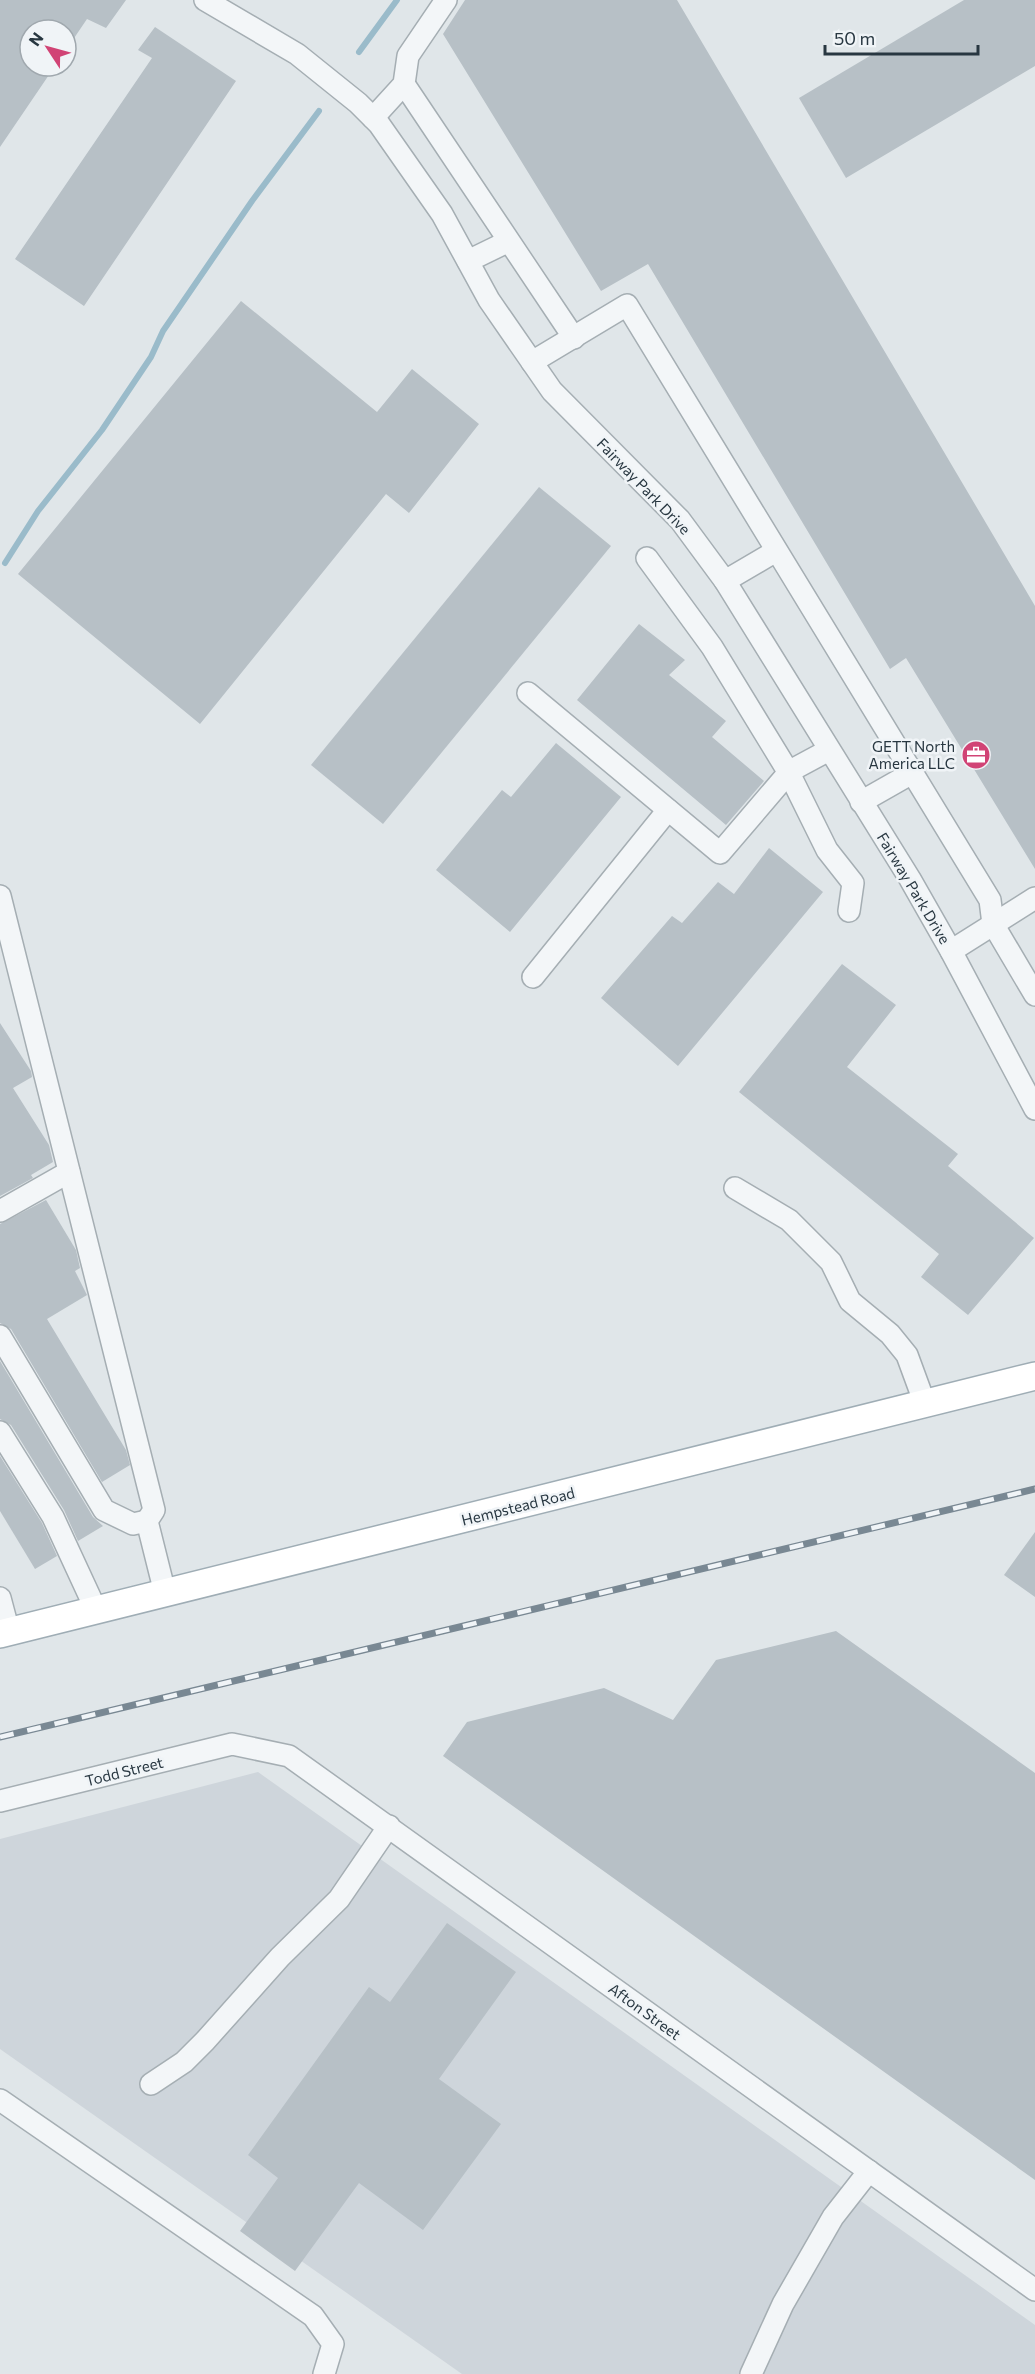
<svg xmlns="http://www.w3.org/2000/svg" width="1035" height="2374" font-family="Commissioner,sans-serif">
<style>
.built{fill:#ced5db}
.lines{fill:none;stroke-linecap:round;stroke-linejoin:round}
.stream{stroke:#9abbca;stroke-width:6}
.building{fill:#b7c0c6}
.minor-casing{stroke:#a5aeb3;stroke-width:24}
.major-casing{stroke:#9fadb5;stroke-width:30}
.minor{stroke:#f3f6f8;stroke-width:21}
.major{stroke:#fff;stroke-width:27}
.rail-casing{stroke:#798893;stroke-width:7}
.rail{stroke:#f0f4f7;stroke-width:4.5;stroke-dasharray:14;stroke-linecap:butt}
.labels{text-anchor:middle;dominant-baseline:central;stroke-width:5;stroke-linejoin:round;paint-order:stroke}
.street-label{font-size:15px;fill:#283741;stroke:#f0f4f7}
.poi-label{font-size:15px;fill:#283741;stroke:#f0f4f7;text-anchor:end}
</style>
<rect width="100%" height="100%" fill="#e0e6e9"/>
<path class="built" d="M258 1772 1035 2325V2374H462L0 2049V1839Z"/>
<g class="lines">
<g class="stream">
<path d="M359 52 397 0"/>
<path d="M5 563 38 511 102 430 151 357 163 331 252 201 319 111"/>
</g>
</g>
<g class="building">
<path d="M0 0H126L106 28 87 19 66 50V30H30V66H55L0 147Z"/>
<path d="M465 0H677L1035 606V869L906 658 890 669 648 264 601 291 443 34Z"/>
<path d="M964 0H1035V66L846 178 799 98Z"/>
<path d="M155 27 236 81 84 306 15 259 152 58 138 50Z"/>
<path d="M241 301 377 412 412 369 479 424 409 513 386 494 200 724 18 574Z"/>
<path d="M539 487 611 546 383 824 311 765Z"/>
<path d="M639 624 685 660 669 675 726 721 712 737 764 781 726 825 577 700Z"/>
<path d="M556 743 621 797 510 932 436 870 502 790 511 797Z"/>
<path d="M769 848 823 892 678 1066 601 998 672 916 682 923 718 882 734 894Z"/>
<path d="M842 964 896 1005 847 1067 958 1154 948 1166 1034 1238 968 1315 921 1277 939 1254 739 1092Z"/>
<path d="M0 1023 31 1071 32 1077 13 1088 49 1145 53 1162 31 1175 33 1178 0 1196Z"/>
<path d="M46 1200 76 1250 80 1268 75 1271 87 1295 47 1319 126 1450 130 1465 102 1482 11 1329 0 1323V1224Z"/>
<path d="M0 1361 93 1517 103 1526 78 1541 64 1510 11 1425 0 1419Z"/>
<path d="M0 1456 42 1523 57 1556 35 1569 0 1511Z"/>
<path d="M1035 1532V1597L1004 1575Z"/>
<path d="M836 1631 1035 1773V2180L443 1756 467 1722 604 1688 673 1720 716 1660Z"/>
<path d="M447 1923 516 1972 439 2079 501 2124 423 2230 359 2183 295 2271 240 2231 278 2178 248 2155 369 1987 390 2002Z"/>
</g>
<g class="lines">
<g class="minor-casing">
<g id="minor">
<path d="M205 0 297 54 358 103 379 124 442 214 489 300 552 391 680 520 725 581 910 879 951 951 1035 1109"/>
<path d="M404 84 574 338"/>
<path d="M373 118 404 84 408 56 446 0"/>
<path d="M468 261 507 242"/>
<path d="M532 362 627 305 990 900 993 924 1035 995"/>
<path d="M647 558 712 647 789 773 827 850 853 883 849 911"/>
<path d="M725 581 776 551"/>
<path d="M528 693 720 853 790 771 829 750"/>
<path d="M861 802 912 773"/>
<path d="M0 896 154 1510 147 1521 165 1593"/>
<path d="M951 951 1035 898"/>
<path d="M533 977 668 810"/>
<path d="M735 1188 789 1220 831 1262 850 1301 890 1334 907 1355 925 1404"/>
<path d="M0 1211 69 1172"/>
<path d="M0 1336 104 1510 133 1524 147 1521"/>
<path d="M0 1432 53 1517 96 1610"/>
<path d="M0 1598 9 1632"/>
<path d="M0 1801 232 1744 289 1756 1035 2290"/>
<path d="M151 2084 184 2062 205 2041 280 1957 339 1899 389 1826"/>
<path d="M0 2100 313 2316 333 2344 324 2374"/>
<path d="M751 2374 783 2304 833 2217 869 2171"/>
</g>
</g>
<g class="major-casing">
<path id="major" d="M0 1634 1035 1376"/>
</g>
<use href="#minor" class="minor"/>
<use href="#major" class="major"/>
<g class="rail-casing">
<path id="rail" d="M0 1737 1035 1489"/>
</g>
<use href="#rail" class="rail"/>
</g>
<defs>
<g id="office-disc" transform="scale(1.5)"><circle r="9.5" fill="#d14375" stroke="#f0f4f7"/><path d="M-6-3h4V-5.5h4V-3h4V5H-6ZM-1-4.5V-3h2v-1.5ZM-6 0V1H6V0Z" fill="#fff"/></g>
</defs>
<g fill-rule="evenodd">
<use href="#office-disc" x="976" y="755"/>
</g>
<g class="labels">
<g class="street-label">
<text transform="translate(644 486) rotate(46)">Fairway Park Drive</text>
<text transform="translate(914 888) rotate(59)">Fairway Park Drive</text>
<text transform="translate(518 1506) rotate(-14)">Hempstead Road</text>
<text transform="translate(124 1771) rotate(-14)">Todd Street</text>
<text transform="translate(645 2011) rotate(36)">Afton Street</text>
</g>
<g class="poi-label">
<text x="955" y="746">GETT North<tspan x="955" dy="17">America LLC</tspan></text>
</g>
</g>
<g transform="translate(48 48) rotate(306)"><circle r="28" fill="#f0f4f7" stroke="#a0a8ae" stroke-width="1.5"/>
<path d="M0-4.5L10 22L0 15L-10 22Z" fill="#d14375"/>
<text y="-9" font-size="16" font-weight="bold" text-anchor="middle" fill="#283741">N</text>
</g>
<path d="M825 45v9h153v-9" fill="none" stroke="#283741" stroke-width="3"/>
<text x="834" y="45" font-size="18" fill="#283741" stroke="#f0f4f7" stroke-width="4.5" paint-order="stroke">50 m</text>
</svg>
